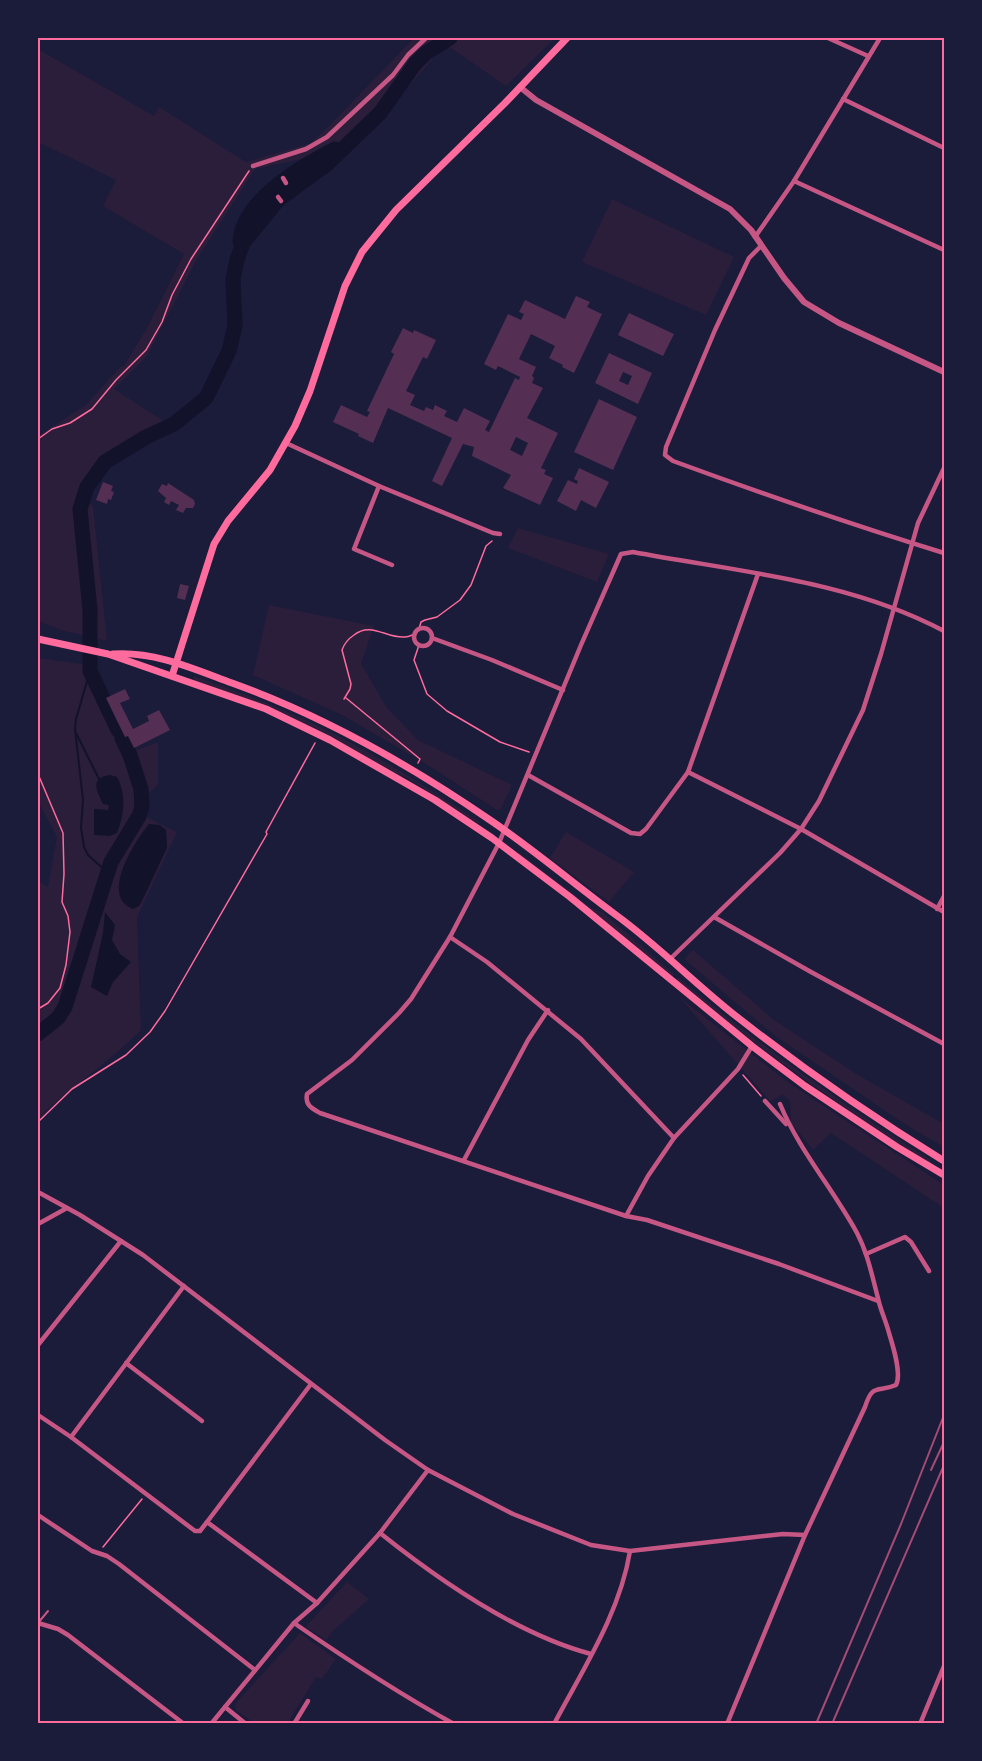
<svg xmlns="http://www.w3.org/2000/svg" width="982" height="1761" font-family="Rubik,sans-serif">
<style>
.green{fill:#2a1e3b}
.water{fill:#12122b}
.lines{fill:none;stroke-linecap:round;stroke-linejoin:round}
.stream{stroke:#12122b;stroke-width:2}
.river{stroke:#12122b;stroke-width:15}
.building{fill:#542f53;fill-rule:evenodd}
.path{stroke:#ff6b9d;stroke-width:1.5}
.service{stroke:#c65784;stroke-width:2}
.minor{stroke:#c65784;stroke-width:4.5}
.tertiary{stroke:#c65784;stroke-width:6}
.secondary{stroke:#ff6b9d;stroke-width:7}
.rail{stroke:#a44b75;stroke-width:2}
.neatline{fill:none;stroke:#ff6b9d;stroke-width:2}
</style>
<rect width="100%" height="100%" fill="#1b1b3a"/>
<g class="green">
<path d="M414 38H555L506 86 445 44 384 115 328 165 316 156 255 169 197 259 147 356 114 389 171 426 105 462 87 487V501L93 506 107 641 61 630 38 621V436L86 405 120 367 124 366 147 328 184 254 103 206 116 180 38 142V49L154 116 159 107 246 162 311 143 333 122Z"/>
<path d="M612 199 734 257 706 315 582 262Z"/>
<path d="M518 528 609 554 597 582 508 548Z"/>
<path d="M269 605 374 626 361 664 387 708 418 740 512 785 501 809 497 810 428 765 342 715 253 675Z"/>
<path d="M38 658 97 666 104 697 132 752 158 742V784L145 797 146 817 177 832 137 917 141 1030C109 1062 71 1087 38 1118V881L48 887 57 837 38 801Z"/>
<path d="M194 676C232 689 269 703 306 720 367 749 424 785 480 822L479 824 404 776 393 774 303 724 193 682Z"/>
<path d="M566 832 634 872 609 902 550 858Z"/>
<path d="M518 852 590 907 602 912 674 974 671 977 517 854Z"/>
<path d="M693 950 774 1020 858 1075 944 1124V1147L903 1123 774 1035 684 959Z"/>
<path d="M679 978C761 1046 841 1103 931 1160L930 1163C841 1108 757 1047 676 981Z"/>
<path d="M679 997 789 1083 944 1185V1208L831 1133 813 1150 791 1123 790 1101 783 1095 770 1101Z"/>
<path d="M347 1582 369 1599 334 1630 326 1640 306 1627 307 1625Z"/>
<path d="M300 1633 336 1659 322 1679 316 1677 288 1723H254L236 1710 235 1704Z"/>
</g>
<g class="water">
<path d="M110 775 117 777C127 795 124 816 117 833L110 836 94 835V809L108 810 109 805 103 804C97 791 89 778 110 775Z"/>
<path d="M149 824 160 825 166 830 167 848 142 901 139 906 133 909C99 896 135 841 149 824Z"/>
<path d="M105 912 115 925 112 940 120 954 131 962 113 982 107 996 91 987 103 933Z"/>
</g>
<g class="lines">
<g class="stream">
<path d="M90 671 76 719 75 729 83 800 81 828 84 847 88 855 107 872"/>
<path d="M76 733 99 779"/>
</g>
<g class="river">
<path d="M240 241C243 200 302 166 335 149"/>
<path d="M118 730 90 671V610L80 509 87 487 105 462 146 437 174 424 206 398 229 351 235 326 233 279 237 260 243 243 278 200 326 165 380 113 415 64 426 53 450 38"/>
<path d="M38 1034 58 1018 65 1007 111 862 139 816 142 807 141 789 130 755 122 738"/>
</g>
</g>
<g class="building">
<path d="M576 296 590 302 587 307 602 314 574 373 562 367 563 365 549 358 555 346 531 334 519 359 536 367 532 376 534 378 532 383 543 388 527 418 558 433 541 468 546 470 544 474 553 478 540 505 503 488 511 475 472 456 474 447 463 444 442 486 432 481 452 438 388 408 373 443 358 436 359 434 333 422 341 405 367 417 370 412 367 411 394 354 391 352 403 328 413 333 414 330 436 340 427 359 423 357 406 391 415 395 410 405 424 411 426 407 433 410 435 405 447 411 444 416 457 422 464 408 490 421 485 430 489 432 515 378 519 380 520 377 498 366 496 370 484 364 508 314 521 320 524 314 519 312 525 300 565 319ZM516 437 528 443 522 456 510 450Z"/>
<path d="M629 313 674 334 663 356 618 335Z"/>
<path d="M609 353 652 373 638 404 595 383ZM623 372 632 376 628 385 619 381Z"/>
<path d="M599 399 637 417 613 470 574 452Z"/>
<path d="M579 468 609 482 596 508 581 500 576 511 557 501 568 480 577 484 578 481 574 479Z"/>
<path d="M103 482 113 486 111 491 114 492 111 500 108 499 107 504 96 500Z"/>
<path d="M168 483 194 500 195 504 193 508H186L183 513 176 510 179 505 171 501 169 505 164 502 166 498 158 491 162 484 167 486Z"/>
<path d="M180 584 189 586 185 600 177 598Z"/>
<path d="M125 689 130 699 120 703 133 729 149 721 147 716 159 710 170 730 134 748 128 736 125 737 106 698Z"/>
</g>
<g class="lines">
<g class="path">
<path d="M38 439 52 429 70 423 92 409 116 380 146 350 162 322 172 295 191 259 249 171"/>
<path d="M419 629 421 622 425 620 437 617 460 600 471 585 486 546 492 541"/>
<path d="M419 645 414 660 427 694 447 711 500 742 529 752"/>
<path d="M346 698 420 759 418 763"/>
<path d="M344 699 350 689 351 684 342 650C344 644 348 639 354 635 371 621 387 639 405 637 409 637 412 635 415 634"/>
<path d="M38 774 63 833 64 874 62 902 68 916 70 932 66 965 60 988 48 1003 38 1009"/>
<path d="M743 1075 761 1096"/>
<path d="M38 1122 72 1089 126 1055 150 1032 165 1011 267 834 266 832 315 743"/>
<path d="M103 1547 142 1499"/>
</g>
<path class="service" d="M38 1623 48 1611"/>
<g class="minor">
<path d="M828 38 868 56"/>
<path d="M843 99 944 148"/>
<path d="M253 166 306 149 327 137 393 75 408 55 426 38"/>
<path d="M283 178 286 183"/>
<path d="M794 181 944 250"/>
<path d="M278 197 281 201"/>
<path d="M755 237 794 181 880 38"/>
<path d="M761 246 749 258 715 330 666 447 665 455 673 461C763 494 853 525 944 553"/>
<path d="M286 443 379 486 493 533 500 534"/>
<path d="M379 486 354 549 392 565"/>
<circle cx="423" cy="637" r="9"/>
<path d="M432 638 492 660 563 690"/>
<path d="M688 772 801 829 944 912"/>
<path d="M528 775 631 833 640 834 646 829 688 772 758 574"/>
<path d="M937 909 944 896"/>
<path d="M714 917 811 972 944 1044"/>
<path d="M450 937 487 962 581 1039 674 1138"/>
<path d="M669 960 780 853 801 829 819 801 863 710 881 654 918 523 944 468"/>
<path d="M765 1101 786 1124"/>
<path d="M464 1160 528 1040 548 1010"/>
<path d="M38 1192 80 1215 143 1255 385 1440 428 1470 513 1514 591 1545 630 1551 783 1534 805 1535"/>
<path d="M626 1216 648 1176 674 1138 738 1069 752 1046"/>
<path d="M38 1224 67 1208"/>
<path d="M866 1254 905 1237 911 1242 929 1271"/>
<path d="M878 1301 779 1264 647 1220 626 1216 320 1113C311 1108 305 1105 307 1094L352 1060 399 1013 411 999 450 937 499 843 581 645 621 554 633 552C739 572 848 580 944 631"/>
<path d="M38 1345 121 1241"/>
<path d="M126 1363 202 1421"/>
<path d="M38 1415 71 1437 195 1531H200L207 1522 317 1603"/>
<path d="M71 1437 184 1286"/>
<path d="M38 1515 92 1551 107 1556 119 1564 255 1670"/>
<path d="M207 1522 311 1384"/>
<path d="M380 1533C440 1581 516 1634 591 1654"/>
<path d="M38 1623 58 1629 68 1635 184 1724"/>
<path d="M294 1623C346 1659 398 1693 454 1724"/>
<path d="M225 1707 246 1724"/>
<path d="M211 1724 294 1623 317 1603 380 1533 428 1470"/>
<path d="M294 1724 308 1701"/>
<path d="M554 1724C583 1669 620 1613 630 1551"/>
<path d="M727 1724 805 1535 865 1407C873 1382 878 1393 896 1385 902 1374 893 1346 889 1333 886 1321 880 1309 878 1298 872 1276 868 1254 857 1233 833 1189 799 1150 780 1104"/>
<path d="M920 1724 944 1666"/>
</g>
<path class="tertiary" d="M520 87 536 100 730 209 751 230 784 278 804 302 839 323 944 372"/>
<g class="secondary">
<path d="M38 639 108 654 266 709 330 740 435 800 492 838 570 897 752 1046 805 1086 897 1147 944 1175"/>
<path d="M113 654C155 651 194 669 232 683 323 716 410 765 490 820 533 849 574 884 616 915 660 947 698 987 741 1020 806 1071 874 1118 944 1161"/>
<path d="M172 676 214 544 228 521 270 470 295 426 310 391 345 286 362 252 396 210 505 103 567 38"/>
</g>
<g class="rail">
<path d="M931 1470 944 1442"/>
<path d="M816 1724 901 1524 944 1415"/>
<path d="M832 1724 944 1465"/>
</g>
</g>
<rect width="982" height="1761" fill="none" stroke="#1b1b3a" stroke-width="78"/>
<rect x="39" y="39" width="904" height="1683" class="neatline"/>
</svg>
